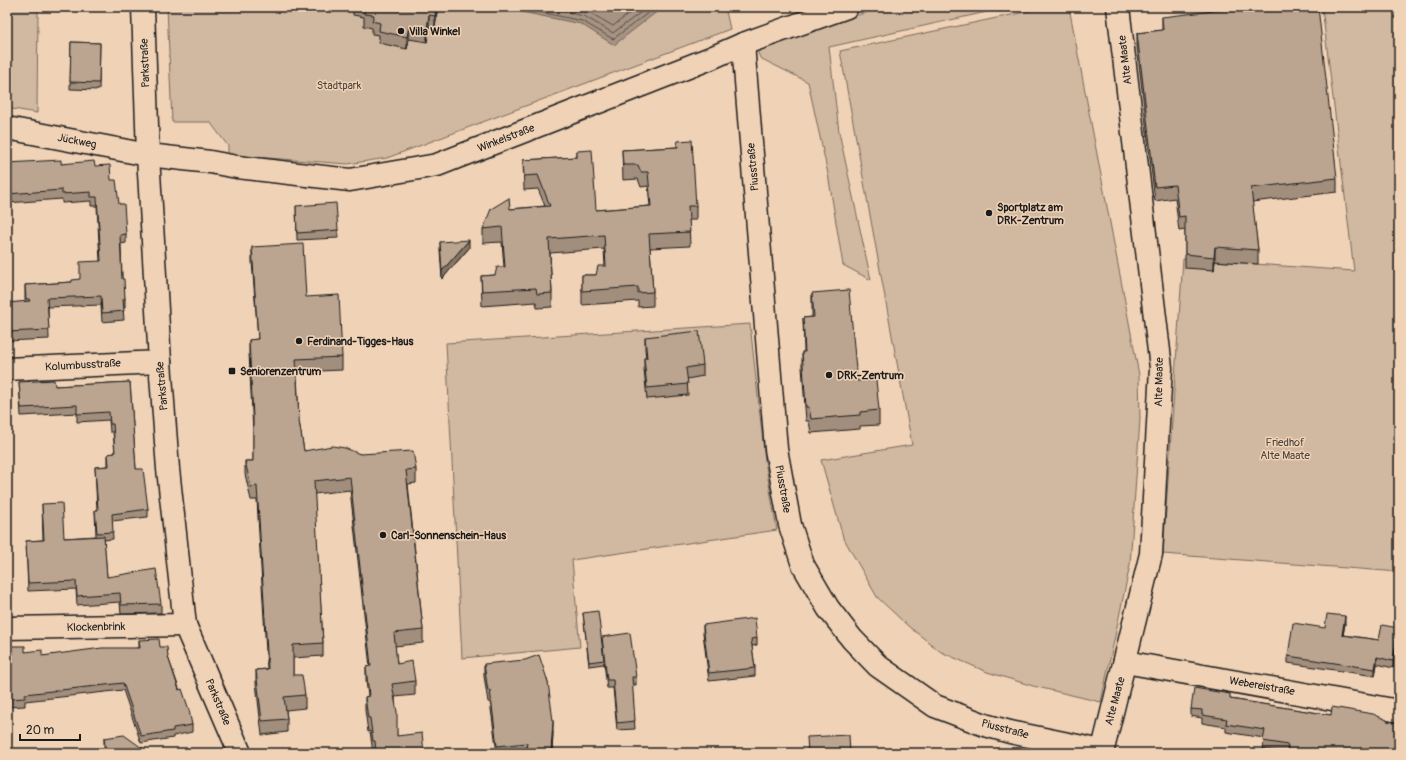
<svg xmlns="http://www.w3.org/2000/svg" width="1406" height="760" font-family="Pangolin,sans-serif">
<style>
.green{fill:#d1b8a0;stroke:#766a5e}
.water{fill:#a79382;stroke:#6f6359}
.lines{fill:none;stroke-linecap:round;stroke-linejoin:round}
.shore{stroke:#544c45;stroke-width:1}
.minor-casing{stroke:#1c1c1c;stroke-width:25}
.minor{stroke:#f0d2b6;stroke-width:22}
.wall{fill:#a28e7c;stroke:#1c1c1c}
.shaded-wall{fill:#847465;stroke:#1c1c1c}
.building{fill:#bca590;stroke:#1c1c1c}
.poi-dot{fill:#1c1c1c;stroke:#f0d2b6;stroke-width:1.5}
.labels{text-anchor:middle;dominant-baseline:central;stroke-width:3;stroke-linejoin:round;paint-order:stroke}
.poi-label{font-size:11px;font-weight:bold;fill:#1c1c1c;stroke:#f0d2b6;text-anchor:start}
.street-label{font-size:11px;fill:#1c1c1c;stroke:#f0d2b6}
.park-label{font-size:11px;fill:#49433d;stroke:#f0d2b6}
</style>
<rect width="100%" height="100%" fill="#f0d2b6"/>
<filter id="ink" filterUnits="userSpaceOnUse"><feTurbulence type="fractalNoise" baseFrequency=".025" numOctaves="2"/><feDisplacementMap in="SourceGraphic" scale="8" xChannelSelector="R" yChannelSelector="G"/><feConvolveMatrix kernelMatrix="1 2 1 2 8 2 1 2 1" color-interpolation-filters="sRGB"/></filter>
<g filter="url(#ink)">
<g class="green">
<path d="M7 7H38L37 113 7 108Z"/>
<path d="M167 7H725L730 29 387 158 348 164 228 155V146L210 122H172Z"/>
<path d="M883 7H1009L829 47 839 132 871 280 843 265 828 174 808 82 760 58 756 48Z"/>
<path d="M1049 7H1069L1139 375 1140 419 1130 565 1101 702 1033 686 987 672 941 652 908 626 877 597 843 537 821 460 912 445 840 51Z"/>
<path d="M1322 7H1399V572L1163 554 1183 259 1354 271Z"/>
<path d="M750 324 765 461 777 530 572 560 580 647 462 658 446 343Z"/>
</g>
<path class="water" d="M520 7H663L614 45 581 24 522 12Z"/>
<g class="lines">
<g class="shore">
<path d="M525 7 526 9 582 21 613 39 656 7"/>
<path d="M542 7 584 16 613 33 648 7"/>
<path d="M571 7 587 11 613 26 638 7"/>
</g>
<g class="minor-casing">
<g id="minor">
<path d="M143 7 148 155 160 362 168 469 185 625 240 753"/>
<path d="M743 44 776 449 790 525 803 565 828 608 852 639 878 666 935 706 985 725 1010 732 1102 751"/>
<path d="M7 128 148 155 210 162 237 167 350 180 437 165 711 58 743 44 847 7"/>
<path d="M7 369 160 362"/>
<path d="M7 628 185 625"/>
<path d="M1125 662 1399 711"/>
<path d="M1102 753 1151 554 1161 368 1118 7"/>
</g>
</g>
<use href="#minor" class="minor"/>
</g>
<g class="wall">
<path d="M353 7H437V12L435 28 429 27 427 42 409 39 407 49 379 43V35L372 34V28L364 26V17L353 15Z"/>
<path d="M1162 17 1337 178V192L1252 202 1258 250V264L1215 261 1214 270 1185 268V230L1179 231 1175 198 1155 201 1137 47V33L1162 30Z"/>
<path d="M71 42 100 43 99 90 70 89Z"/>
<path d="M677 141 696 206V220H689L690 246 650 248 653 292V306L638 307V301L582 305V275H596L605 266 604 249 550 253 552 293V307L537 308 536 302 482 306 481 276 495 275 504 267 502 242 483 243V229L510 209 545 206 538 189 524 190 523 160 577 157V151L596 210 650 206 648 186 641 187 638 179 623 180 622 150 677 147Z"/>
<path d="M7 163 61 164 95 166 111 180 119 204 126 234V243L121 244 122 279 125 299V308H123L124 320 102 322 101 305 48 307 49 339 7 341V303L25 302V285L72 282 80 279 100 261 97 206H91V201L62 203V199L7 203Z"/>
<path d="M296 206 338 230V238L297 240Z"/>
<path d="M440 242 469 248 442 279 440 250Z"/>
<path d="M252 247 306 297 342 357V370L297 372 299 421 304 451 360 454 416 469V483L408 484 423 630V643L395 646 397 664 415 681V695L395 697 397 736 424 753H373L370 731 368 732 365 710V697L368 696 366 681V667H370L350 490 314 494 323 643V656L293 658V675L305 695V708L286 710 287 719V732L262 735 256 683V670L267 669 257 500H251L245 474V461H253V432L249 353V340L258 339 252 261Z"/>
<path d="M812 293 857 381 879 410V425L860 426V429L811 433 809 421H806L802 367V352H804L803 318 812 317Z"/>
<path d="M645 337 703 365V376L687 379 688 395 647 399 644 369V358H646L645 349Z"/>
<path d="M19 382 55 386 130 382 136 469 148 509V517L112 521 113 539 104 540 107 577 161 604V613L121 614 120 602 77 605 76 589 28 591 26 541 43 540 42 504 64 538 96 536 95 510H97L95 467 108 466V454L115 453 113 432H110L109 420 77 422V413L21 416Z"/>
<path d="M583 613 602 642 636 677V685H632L635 729 617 730 613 688H607L604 662V664L589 666Z"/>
<path d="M1345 623 1343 635 1379 640 1398 635 1393 668 1377 664 1375 676 1288 663V656L1325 628Z"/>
<path d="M703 625 757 638V645L752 646 755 668V676L709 681 703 633Z"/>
<path d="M139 640 160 647 168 657 192 725V732L173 736V738L141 743 123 690 25 701V706L7 707V646L25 652 42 656 139 648Z"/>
<path d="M484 664 553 732 552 753H497L490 702H488L484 676Z"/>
<path d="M1230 699 1331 715 1387 721 1399 753H1287L1263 749 1264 738 1226 732V727L1202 723V718L1191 716V709Z"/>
<path d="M104 738 149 753H105L104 746Z"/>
</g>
<g class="shaded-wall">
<path d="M436 7H437V12L435 28V16Z"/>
<path d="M429 15V27L427 42V29Z"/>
<path d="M409 26V39L407 49V37Z"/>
<path d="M469 240V248L442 279V271Z"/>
<path d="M1215 247V261L1214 270V257Z"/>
<path d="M1345 616V623L1342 642V635Z"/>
<path d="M1398 628V635L1393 668V661Z"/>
<path d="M1377 657V664L1375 676V669Z"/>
<path d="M553 721V732L552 753H551Z"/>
</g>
<g class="building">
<path d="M365 7H436L435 16 429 15 427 29 409 26 407 37 379 31 380 23 372 21 374 15 364 14Z"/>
<path d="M1247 7H1318L1337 178 1251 188 1258 250 1215 247 1214 257 1185 254V216L1179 217 1175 185 1155 187 1137 33 1163 30 1162 17Z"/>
<path d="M71 42 100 43 99 83 70 82Z"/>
<path d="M692 140 696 206H688L690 232 649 234 653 292 638 293V287L582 291V275H596L598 266H606L604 235 549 239 552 293 537 294 536 288 482 291 481 276 495 275 497 267H505L502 227 483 229 491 209 509 198 510 209 550 206 538 175 524 176 523 160 577 157V151L592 150 596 210 651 206 648 172H641L638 165H623L622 150 678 147 677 141Z"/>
<path d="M61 160V164L94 161 95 166 110 165 111 180H116L119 204H124L126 234 120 235 122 279H124L125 299H123L124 311 102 313 101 296 47 298 49 330 7 332V303L30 301 29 299H26L25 285 72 282V280L80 279V262L101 261 97 197H91V192L62 194V190L7 194V163Z"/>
<path d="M336 203 338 230 297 233 296 206Z"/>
<path d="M469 240 442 271 440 242Z"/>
<path d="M303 244 306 297 339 295 342 357 296 359 299 421 304 451 332 446 345 448 360 454 413 451 416 469 406 470 423 630 394 633 397 664 412 661 415 681 392 684 397 712V736L422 733 424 753H376L375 741H373L370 718H368L365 697 369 696 366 667 371 666 350 477 314 481 323 643 293 645V675H302L305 695 284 697 287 719 262 721 256 670 268 669 257 486 251 487 245 461H253V418L249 340 258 339 252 247Z"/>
<path d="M849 290 857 381 876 380 879 410 860 412V415L811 419 809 407H806L802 352H805L803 318 814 317 812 293Z"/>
<path d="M699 331 703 365 686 368 688 384 647 388 644 358H647L645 337Z"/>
<path d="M54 380 55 386 130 382 136 469H143L148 509 112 514 113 532 97 533 95 510H98L95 467 109 466 108 454 115 453 113 424H110L109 412 77 414V405L21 408 19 382Z"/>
<path d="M62 503 64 538 104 536 107 577 156 569 161 604 121 605 120 593 77 596 76 581 28 583 26 541 44 540 42 504Z"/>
<path d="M598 611 604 660 589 662 583 613Z"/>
<path d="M1327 614 1345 616 1342 635 1379 640 1382 625 1398 628 1393 661 1377 657 1375 669 1288 656 1293 623 1325 628Z"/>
<path d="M755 618 757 638 751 639 755 668 709 673 703 625Z"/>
<path d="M630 633 636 677H632L635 721 617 723 613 680H607L602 637Z"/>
<path d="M159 639 160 647H167L168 657 179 690 182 689 189 710 192 725 173 728V731L141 736 123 683 25 694V698L7 699V646H25V652L42 650V656L102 648H140L139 640Z"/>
<path d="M539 655 548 682 553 721 551 751 526 749 527 743 497 746 490 690 488 691 484 664 525 660Z"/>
<path d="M1194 688 1230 694V699L1331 715 1332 707 1373 714 1387 720V721L1399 723V753H1336L1325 751V753H1287L1288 745 1263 741 1265 730 1226 724 1227 719 1202 715V710L1191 709Z"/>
<path d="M124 735 149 753H106L104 738Z"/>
<path d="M849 735 850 753H808L807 737Z"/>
</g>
</g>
<g class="poi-dot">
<circle cx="401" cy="31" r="4"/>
<circle cx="989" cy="213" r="4"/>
<circle cx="299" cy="341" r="4"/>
<rect x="228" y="367" width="8" height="8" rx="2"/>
<circle cx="829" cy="375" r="4"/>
<circle cx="383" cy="535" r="4"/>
</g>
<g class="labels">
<g class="poi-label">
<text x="409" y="31">Villa Winkel</text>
<text x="997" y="207">Sportplatz am<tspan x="997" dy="13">DRK-Zentrum</tspan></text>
<text x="307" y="341">Ferdinand-Tigges-Haus</text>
<text x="240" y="371">Seniorenzentrum</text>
<text x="837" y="375">DRK-Zentrum</text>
<text x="391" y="535">Carl-Sonnenschein-Haus</text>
</g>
<g class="street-label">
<text transform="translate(1125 60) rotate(-97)">Alte Maate</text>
<text transform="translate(145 63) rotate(-92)">Parkstraße</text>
<text transform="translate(506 138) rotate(-21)">Winkelstraße</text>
<text transform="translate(77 141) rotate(11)">Jückweg</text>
<text transform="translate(753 167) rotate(-95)">Piusstraße</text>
<text transform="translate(83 365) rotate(-3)">Kolumbusstraße</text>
<text transform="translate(1159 382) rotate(-89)">Alte Maate</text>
<text transform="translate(162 386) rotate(-95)">Parkstraße</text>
<text transform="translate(783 489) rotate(80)">Piusstraße</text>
<text transform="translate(96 627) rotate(-1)">Klockenbrink</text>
<text transform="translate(1262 686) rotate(10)">Webereistraße</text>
<text transform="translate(1115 701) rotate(-75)">Alte Maate</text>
<text transform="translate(218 702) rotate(67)">Parkstraße</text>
<text transform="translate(1005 729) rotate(15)">Piusstraße</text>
</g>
<g class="park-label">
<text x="339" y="85">Stadtpark</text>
<text x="1285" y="442">Friedhof<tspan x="1285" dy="13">Alte Maate</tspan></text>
</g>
</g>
<rect width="1406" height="760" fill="none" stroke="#f0d2b6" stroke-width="24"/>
<rect x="12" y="12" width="1382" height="736" fill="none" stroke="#1c1c1c" stroke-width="1.5" filter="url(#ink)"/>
<path d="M20 734v6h60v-6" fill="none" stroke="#1c1c1c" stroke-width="2"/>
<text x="26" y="734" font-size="12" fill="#1c1c1c" stroke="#f0d2b6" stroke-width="3" paint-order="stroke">20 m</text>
</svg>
